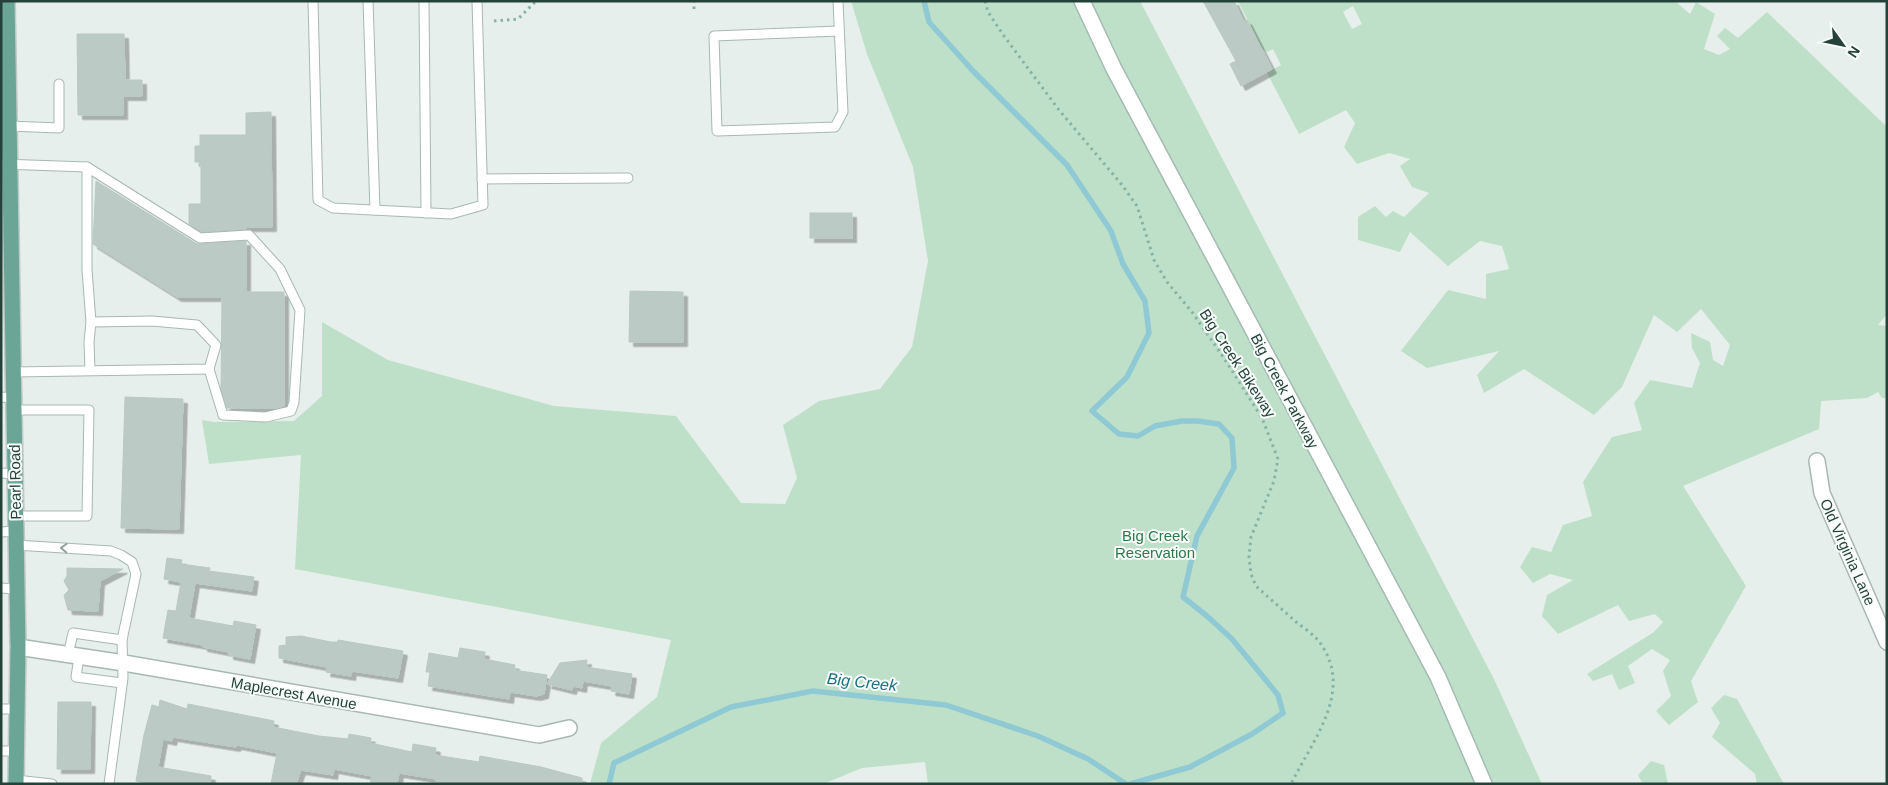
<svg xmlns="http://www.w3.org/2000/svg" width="1888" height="785" font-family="Arial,sans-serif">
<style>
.green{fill:#bfe0c8;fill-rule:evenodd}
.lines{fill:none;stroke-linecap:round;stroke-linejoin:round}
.stream{stroke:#8ec9d4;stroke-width:5.5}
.building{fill:#bbcac4;stroke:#b8c9c2;filter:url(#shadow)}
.lane-casing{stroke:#a8b8b2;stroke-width:11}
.street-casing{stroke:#a8b8b2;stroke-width:18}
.secondary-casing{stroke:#a4bbb3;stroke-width:18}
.primary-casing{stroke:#c2cac8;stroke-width:18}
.path{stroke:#86b3a5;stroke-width:3;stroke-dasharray:2.5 4;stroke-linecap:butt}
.lane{stroke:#fff;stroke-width:9}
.street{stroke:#fff;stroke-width:15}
.secondary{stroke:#fff;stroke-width:15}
.primary{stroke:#6aa596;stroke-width:15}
.oneway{stroke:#92a09c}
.labels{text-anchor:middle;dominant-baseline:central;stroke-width:4;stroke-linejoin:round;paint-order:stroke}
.street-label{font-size:15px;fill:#24423a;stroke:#f7fbf9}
.park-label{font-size:15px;fill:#2d7a4b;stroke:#f7fbf9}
.water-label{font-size:16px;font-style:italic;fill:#1c6f80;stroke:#f7fbf9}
</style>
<defs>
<filter id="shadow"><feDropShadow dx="4.5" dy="4.5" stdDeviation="0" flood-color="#0004"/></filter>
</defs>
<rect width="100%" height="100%" fill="#e6efeb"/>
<g class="green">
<path d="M851 1H1140L1494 679 1542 784H928L925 762 862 768 823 784H590L601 743 657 697 671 640 295 569 301 455 209 464 202 420 214 422 294 421 322 396V322L388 360 554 406 676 416 741 503 785 504 797 478 783 425 819 401 880 389 912 347 928 261 913 167 867 54Z"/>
<path d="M1238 1H1675L1690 14 1696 2 1715 14 1704 49 1719 55 1730 49 1717 36 1725 28 1738 38 1767 12 1887 127V314L1878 325 1887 326V398H1882L1878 392 1867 398 1821 401 1819 429 1683 486 1746 586 1691 681 1698 702 1669 725 1656 711 1671 696 1663 671 1670 660 1652 649 1628 666 1635 683 1619 690 1612 674 1593 681 1587 674 1654 632 1663 622 1655 614 1629 621 1618 605 1558 634 1542 616 1547 595 1573 580 1550 574 1533 583 1520 567 1532 547 1551 552 1563 525 1592 516 1583 482 1612 437 1642 430 1634 403 1650 380 1692 388 1700 363 1692 348 1691 333 1710 342 1713 360 1723 366 1730 345 1701 309 1677 332 1654 315 1622 387 1594 415 1524 369 1484 393 1477 375 1499 351 1427 368 1401 351 1448 290 1486 299V274L1509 269 1502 246 1480 241 1448 266 1410 232 1400 252 1358 240V217L1375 206 1386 217 1393 211 1404 217 1429 193 1412 187 1400 166 1410 159 1389 153 1357 164 1344 147 1355 123 1346 110 1299 134 1267 73 1281 65 1273 49 1267 52 1262 49ZM1353 6 1362 24 1352 29 1343 12Z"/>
<path d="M1724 695 1737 699 1784 784H1757L1755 774 1712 737 1720 723 1711 708Z"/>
<path d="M1651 761 1664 765 1668 784H1643L1638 775Z"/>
</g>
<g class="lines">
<g class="stream">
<path d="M924 1 929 22 974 72 1067 165 1111 231 1123 264 1145 301 1149 333 1127 377 1092 411 1119 434 1138 436 1155 426 1182 421H1197L1219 424 1232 438 1234 468 1197 536 1183 597 1207 616 1232 639 1278 695 1283 713 1252 734 1190 767 1130 784"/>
<path d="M609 784 614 763 731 707 813 691 946 705 1038 736 1088 759 1126 784"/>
</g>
</g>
<g class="building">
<path d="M1203 1H1234L1244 22 1247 20 1272 69 1241 86 1230 64 1236 61Z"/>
<path d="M77 34H124L125 80H142V96H123V115H78Z"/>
<path d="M271 112 272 227H246V229L202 232 189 224V204H201V162H195V146H200V135H246V113Z"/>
<path d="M96 181 197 244 246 241V292H284V406L277 408H227L221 389 222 297H177L93 244Z"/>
<rect x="810" y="213" width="42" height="25"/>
<path d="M630 291 683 292V342H629Z"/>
<path d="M125 397 183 399 179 529 121 528Z"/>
<path d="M167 558 182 560 181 564 210 568 209 571 254 577 252 591 195 583 189 618 233 626 234 621 256 625 250 659 229 655V652L203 647V645L163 638 168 610 176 611 181 582 164 579Z"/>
<path d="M67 568 123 569 100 581 98 611 68 610 64 595 69 590 64 581 67 576Z"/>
<path d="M301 636 331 642H338V640L403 651 398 678 352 671 351 676 326 672 327 667 279 658V646L286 645V637Z"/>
<path d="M460 648 485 652 484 659 515 665 514 670 547 675 544 694 536 696 510 692 509 699 428 686 430 672H426L429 653 458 658Z"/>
<path d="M587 660 586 667 632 674 629 694 611 691 612 686 583 681 582 688 573 686 572 690 547 684 560 663Z"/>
<path d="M160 700 187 709 188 704 274 721 273 727 319 736 348 739 349 734 371 738 370 743 412 752 413 744 436 748 435 755 479 762 480 756 541 767 582 778V784H435L436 779 399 773 397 784H370L372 776 334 769 333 775 301 770 296 784H271L277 753 237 745 236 747 173 737 172 741 163 739 158 767 211 776 210 784H151L136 781 144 735 152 705 159 707Z"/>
<path d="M58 702H91L90 769H57Z"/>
</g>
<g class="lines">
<g class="lane-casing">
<g id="lane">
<path d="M313 1 318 200 333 208 451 214 483 205 477 1"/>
<path d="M368 1 375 210"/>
<path d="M424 1 426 213"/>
<path d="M838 1 843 112 835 127 717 131 714 36 839 31"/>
<path d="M9 126 59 128V84"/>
<path d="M1 164 87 167"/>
<path d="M482 179 628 178"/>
<path d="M91 322 87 270V167L200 238 249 235 280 269 300 310 294 402 291 411 266 417 223 415 209 369"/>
<path d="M13 372 209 369 216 345 197 325 152 321 91 322 89 342 90 371"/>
<path d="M1 397 14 398"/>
<path d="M14 410H89L87 516H16"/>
<path d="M1 473 15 474"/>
<path d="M1 532 16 531"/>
<path d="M16 545 111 551 121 555 132 562 136 574 122 640 123 678 109 784"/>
<path d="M1 588 17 589"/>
<path d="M68 655 73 633 122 640"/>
<path d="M79 657 76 677 122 683"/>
<path d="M1 709H17"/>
<path d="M1 751H16"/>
<path d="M16 780 52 784"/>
</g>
</g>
<g class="street-casing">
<g id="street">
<path d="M1817 461 1822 493 1887 642"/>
<path d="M18 647 124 663 539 735 569 728"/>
</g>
</g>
<g class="secondary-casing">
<path id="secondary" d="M1082 1 1114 69 1438 677 1484 784"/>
</g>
<g class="primary-casing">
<path id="primary" d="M7 1 18 647 16 784"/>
</g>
<g class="path">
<path d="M985 1 988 12 1004 36 1059 110 1122 185 1137 206 1154 260 1167 282 1192 312 1224 358 1262 418 1278 459 1274 481 1251 537 1249 557 1251 574 1256 586C1269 598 1283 610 1296 622 1303 627 1311 633 1317 639 1357 688 1313 739 1291 784"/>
<path d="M694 9V1"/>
<path d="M494 21 518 19 536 1"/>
</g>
<use href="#lane" class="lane"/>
<use href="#street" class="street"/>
<use href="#secondary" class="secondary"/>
<use href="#primary" class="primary"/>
</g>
<defs><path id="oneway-chevron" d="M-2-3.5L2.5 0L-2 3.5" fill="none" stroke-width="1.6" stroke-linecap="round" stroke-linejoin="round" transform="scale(1.25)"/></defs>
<use class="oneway" href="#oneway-chevron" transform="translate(64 548) rotate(-177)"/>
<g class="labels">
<g class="street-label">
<text transform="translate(1238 363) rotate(57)">Big Creek Bikeway</text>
<text transform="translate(1285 391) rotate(62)">Big Creek Parkway</text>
<text transform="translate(15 482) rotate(-91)">Pearl Road</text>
<text transform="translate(1848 552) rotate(66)">Old Virginia Lane</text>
<text transform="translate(294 693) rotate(10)">Maplecrest Avenue</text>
</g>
<g class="park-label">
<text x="1155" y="535">Big Creek<tspan x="1155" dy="17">Reservation</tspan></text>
</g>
<g class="water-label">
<text transform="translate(862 682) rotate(6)">Big Creek</text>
</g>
</g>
<rect width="1888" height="785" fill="none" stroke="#24423a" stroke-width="5"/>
<g transform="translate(1843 45) rotate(123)" stroke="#f7fbf9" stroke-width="4" paint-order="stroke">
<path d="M0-4L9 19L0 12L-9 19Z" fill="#24423a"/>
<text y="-8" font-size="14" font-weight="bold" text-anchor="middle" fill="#24423a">N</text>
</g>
</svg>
